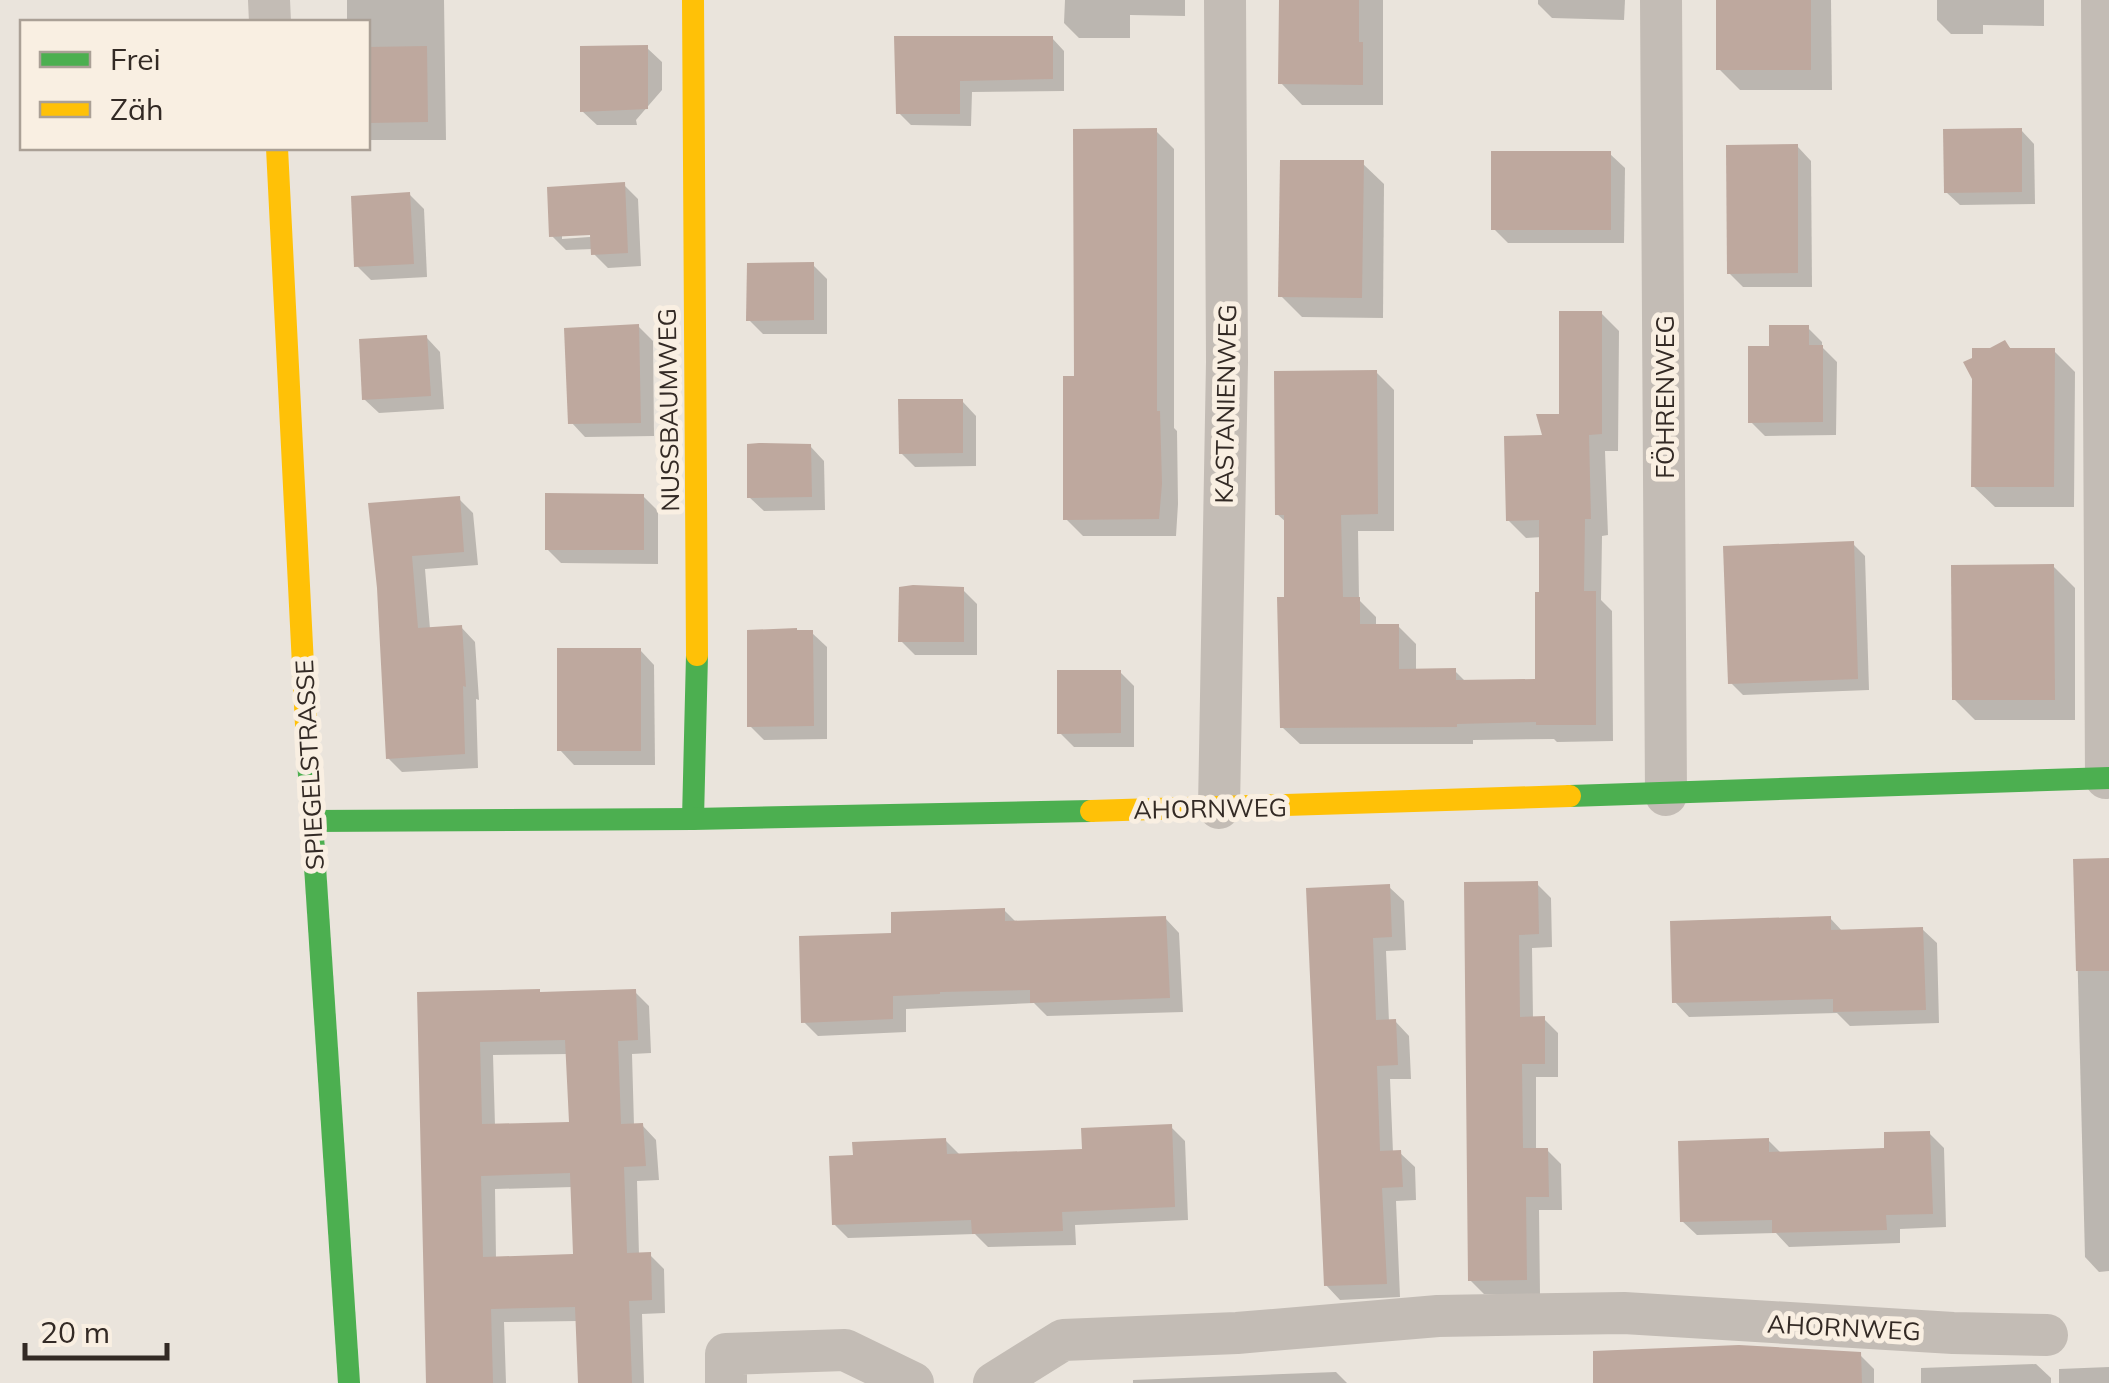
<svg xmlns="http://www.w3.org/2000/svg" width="2109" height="1383" font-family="Mulish,sans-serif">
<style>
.shadow{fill:#0003;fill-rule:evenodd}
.building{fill:#bea89e;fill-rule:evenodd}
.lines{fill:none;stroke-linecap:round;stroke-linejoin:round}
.street{stroke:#c3bcb5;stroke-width:42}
.fast{stroke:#4caf50;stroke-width:22}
.slow{stroke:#ffc107;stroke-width:22}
.labels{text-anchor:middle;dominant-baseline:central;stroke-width:10;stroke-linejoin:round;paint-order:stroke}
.street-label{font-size:25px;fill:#332a25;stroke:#f9efe2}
</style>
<rect width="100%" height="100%" fill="#eae4dc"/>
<g class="shadow">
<path d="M347 0H444L446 140H368V22H347Z"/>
<path d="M1065 0H1185V16L1130 15V38H1079L1064 23Z"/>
<path d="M1281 0H1383V105H1302L1281 83Z"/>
<path d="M1538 0H1625L1624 20 1552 18 1538 4Z"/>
<path d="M1718 0H1831L1832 90H1740L1719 69Z"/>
<path d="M1937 0H2044V26L1983 25V34H1951L1937 20Z"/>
<path d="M1052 38 1064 51V91L972 92 971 126 911 125 899 113V46Z"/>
<path d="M647 48 662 62V90L636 120 637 125H597L582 111Z"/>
<path d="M2021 130 2034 144 2035 204 1960 205 1946 192Z"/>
<path d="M1156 131 1174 149V428L1177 431 1178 504 1176 536H1083L1065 518 1076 378Z"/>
<path d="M1797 146 1811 161 1812 287H1743L1729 273Z"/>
<path d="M1610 154 1625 168 1624 243H1508L1494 229Z"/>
<path d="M1362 163 1384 184 1383 318 1302 317 1281 296Z"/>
<path d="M624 185 638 199 641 266 608 268 594 254 593 249 566 250 552 236ZM603 232V236L562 239V234Z"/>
<path d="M410 195 424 209 427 277 371 280 357 266Z"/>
<path d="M813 265 827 279V334H763L749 320Z"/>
<path d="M1601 313 1619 331 1618 451H1605L1608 535 1602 536 1601 600 1612 611 1613 741 1557 742 1554 739 1473 740V744H1300L1282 727 1287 600V523L1277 514 1376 372 1394 390V531H1358L1359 600 1376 617V627L1398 626 1416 644V671H1455L1467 683 1537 682 1542 537 1526 538 1508 520 1545 437 1561 416Z"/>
<path d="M638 326 653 341 654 436 585 437 571 422Z"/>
<path d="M1808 328 1822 342V347L1837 362 1836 435 1765 436 1751 422 1772 349Z"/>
<path d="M426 337 440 352 444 409 379 413 364 399Z"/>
<path d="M2005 343 2012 350 2054 351 2075 372 2074 507H1995L1973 486 1991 351Z"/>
<path d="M962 401 976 416V466L915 467 901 453Z"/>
<path d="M810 446 824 461 825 510 764 511 749 497Z"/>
<path d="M643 496 658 511V564L561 563 547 549Z"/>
<path d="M459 499 473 513 478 565 425 569 430 629 461 627 475 642 479 700 476 699 478 768 402 772 388 758 379 588Z"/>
<path d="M1853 544 1865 556 1869 690 1743 695 1731 683Z"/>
<path d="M2053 566 2075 588V720H1975L1954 699Z"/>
<path d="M963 590 977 604V655H915L901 641Z"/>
<path d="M812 633 827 647V739L764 740 750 726Z"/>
<path d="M640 650 654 665 655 765H574L560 750Z"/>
<path d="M1120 672 1134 686V747H1074L1060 733Z"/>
<path d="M2109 861V1271L2099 1272 2085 1257 2075 862Z"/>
<path d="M1466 884H1537L1551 898 1552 947 1532 948 1533 1019H1544L1558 1033V1077H1536V1150H1547L1561 1164 1562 1210H1539L1540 1294H1484L1470 1280Z"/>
<path d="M1389 887 1404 901 1406 950 1386 951 1389 1022 1395 1021 1409 1036 1411 1079H1390L1393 1153H1400L1415 1167 1416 1200 1396 1201 1400 1297 1340 1300 1326 1285 1309 891Z"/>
<path d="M1004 910 1017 923 1165 918 1179 933 1183 1012 1047 1016 1034 1003 906 1009V1032L818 1036 804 1022 894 935Z"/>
<path d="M1830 918 1843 932 1922 929 1937 943 1939 1023 1850 1026 1837 1013 1689 1017 1675 1002Z"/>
<path d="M539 991 543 995 635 992 649 1006 651 1053 632 1054 634 1126 642 1125 656 1140 659 1180 637 1181 639 1255H650L664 1269 665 1313 642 1314 644 1383H580L578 1321 504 1322 506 1383H429L419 995ZM568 1054 571 1124 495 1126 493 1055ZM573 1187 576 1257 496 1259 495 1189Z"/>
<path d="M1171 1127 1185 1141 1188 1220 1075 1225 1076 1245 988 1247 975 1234 848 1238 834 1224 855 1157 945 1140 961 1156 1085 1152Z"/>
<path d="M1929 1133 1944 1148 1946 1227 1900 1229V1243L1789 1247 1776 1233 1697 1235 1682 1221 1768 1140 1782 1154 1887 1150Z"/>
<path d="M1860 1355 1874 1369V1383H1602Z"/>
<path d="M2036 1364 2051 1378V1383H1921V1368Z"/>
<path d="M2109 1367V1383H2059V1369Z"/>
<path d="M1336 1372 1347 1383H1133V1380Z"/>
</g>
<g class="building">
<path d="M1279 0H1359V42H1363V85L1278 84Z"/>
<rect x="1716" y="0" width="95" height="70"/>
<path d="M894 36H1053V79L960 81V114H896Z"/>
<path d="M648 45V109L580 112V46Z"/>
<path d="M427 46 428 122 368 123V47Z"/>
<path d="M1157 128V411H1160L1162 484 1159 519 1063 520V376H1074L1073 129Z"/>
<path d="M2022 128V192L1944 193 1943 129Z"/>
<path d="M1798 144V273L1727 274 1726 145Z"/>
<rect x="1491" y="151" width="120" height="79"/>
<path d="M1280 160H1364L1362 298 1278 297Z"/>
<path d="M625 182 628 253 591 255 590 235 549 237 547 187Z"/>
<path d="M410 192 414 264 354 267 351 196Z"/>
<path d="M814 262V320L746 321 747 263Z"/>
<path d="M1559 311H1602V434L1589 435 1591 519H1585L1584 591H1596V725H1536V722L1457 724V727L1280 728 1277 597H1284V515H1275L1274 371 1377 370 1378 514 1341 515 1343 597H1360V624H1399V669L1456 668V680L1535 679V592H1539V520L1506 521 1504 436 1542 435 1536 414H1559Z"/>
<path d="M639 324 641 423 568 424 564 328Z"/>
<path d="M1769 325H1809V345H1823V422L1748 423V346H1769Z"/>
<path d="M427 335 431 396 362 400 359 339Z"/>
<path d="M2005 340 2010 348H2055L2054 487H1971L1972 379 1963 362 1972 358V348H1990Z"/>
<path d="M898 399H963V453L899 454Z"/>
<path d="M759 443 811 444 812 497 747 498V444Z"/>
<path d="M545 493 644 494V550H545Z"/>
<path d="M460 496 464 552 412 556 418 628 462 625 466 687 463 686 465 754 386 759 377 588 368 503Z"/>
<path d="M1854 541 1858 679 1728 684 1723 546Z"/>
<path d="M2054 564 2055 700H1952L1951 565Z"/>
<path d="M913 585 964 587V642H898L899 587Z"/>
<path d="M797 628V630H813L814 726 747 727V630Z"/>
<rect x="557" y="648" width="84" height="103"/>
<path d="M1057 670H1121V733L1057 734Z"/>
<path d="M2109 858V971H2076L2073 859Z"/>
<path d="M1538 881 1539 934 1519 935 1520 1017 1545 1016V1064H1522L1523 1148H1548L1549 1197H1526L1527 1280 1468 1281 1464 882Z"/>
<path d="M1390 884 1392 937 1373 938 1376 1020 1396 1019 1398 1065 1377 1066 1380 1151 1401 1150 1403 1187 1382 1188 1387 1284 1324 1286 1306 888Z"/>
<path d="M1005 908V921L1166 916 1170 998 1030 1003V990L940 992V994L893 996V1019L801 1023 799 936 891 933V912Z"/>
<path d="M1831 916V930L1923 927 1926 1010 1833 1012V999L1672 1003 1670 921Z"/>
<path d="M540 989V992L636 989 638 1040 618 1041 621 1124 643 1123 646 1166 624 1167 627 1253 651 1252 652 1300 629 1301 632 1383H578L575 1307 491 1309 493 1383H426L417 992ZM565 1040 569 1122 482 1124 480 1042ZM570 1173 573 1254 483 1257 481 1176Z"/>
<path d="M1172 1124 1175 1207 1062 1212 1063 1231 972 1234 971 1220 832 1225 829 1156 853 1155 852 1142 946 1138 947 1154 1082 1149 1081 1128Z"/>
<path d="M1930 1131 1933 1214 1886 1215 1887 1230 1772 1233V1220L1680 1222 1678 1141 1769 1138V1152L1884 1148V1132Z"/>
<path d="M1739 1345 1861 1352 1862 1383H1593V1351Z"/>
</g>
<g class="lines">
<g class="street">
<path d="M269 0 270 22"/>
<path d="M1661 0 1666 795"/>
<path d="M2102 0 2106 778"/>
<path d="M1219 808 1227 362 1225 0"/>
<path d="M726 1383V1354L845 1350 913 1383"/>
<path d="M994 1383 1063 1340 1237 1333 1438 1316 1624 1313 1953 1333 2047 1335"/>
</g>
<g class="fast">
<path d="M307 745 349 1383"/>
<path d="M1570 796 2109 778"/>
<path d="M693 819 697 655"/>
<path d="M311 821 693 819 1091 811"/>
</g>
<g class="slow">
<path d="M693 0 697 655"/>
<path d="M277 148 307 745"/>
<path d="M1091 811 1570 796"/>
</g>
</g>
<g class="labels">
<g class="street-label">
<text transform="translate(1664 397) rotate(-90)">FÖHRENWEG</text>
<text transform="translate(1225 404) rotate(-89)">KASTANIENWEG</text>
<text transform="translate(668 410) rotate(-91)">NUSSBAUMWEG</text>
<text transform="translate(309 765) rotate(-93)">SPIEGELSTRASSE</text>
<text transform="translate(1210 808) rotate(-1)">AHORNWEG</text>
<text transform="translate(1844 1327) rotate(3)">AHORNWEG</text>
</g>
</g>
<rect x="20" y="20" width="350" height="130" fill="#f9efe2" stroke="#aaa096" stroke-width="2.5"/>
<rect x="40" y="52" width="50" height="15" fill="#4caf50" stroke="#aaa096" stroke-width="2.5"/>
<text x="110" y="70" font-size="30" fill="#332a25">Frei</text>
<rect x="40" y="102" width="50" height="15" fill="#ffc107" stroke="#aaa096" stroke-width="2.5"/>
<text x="110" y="120" font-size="30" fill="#332a25">Zäh</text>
<path d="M25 1343v15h142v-15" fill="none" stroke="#332a25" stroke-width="5"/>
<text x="40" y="1343" font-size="30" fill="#332a25" stroke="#f9efe2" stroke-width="8" paint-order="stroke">20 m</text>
</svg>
